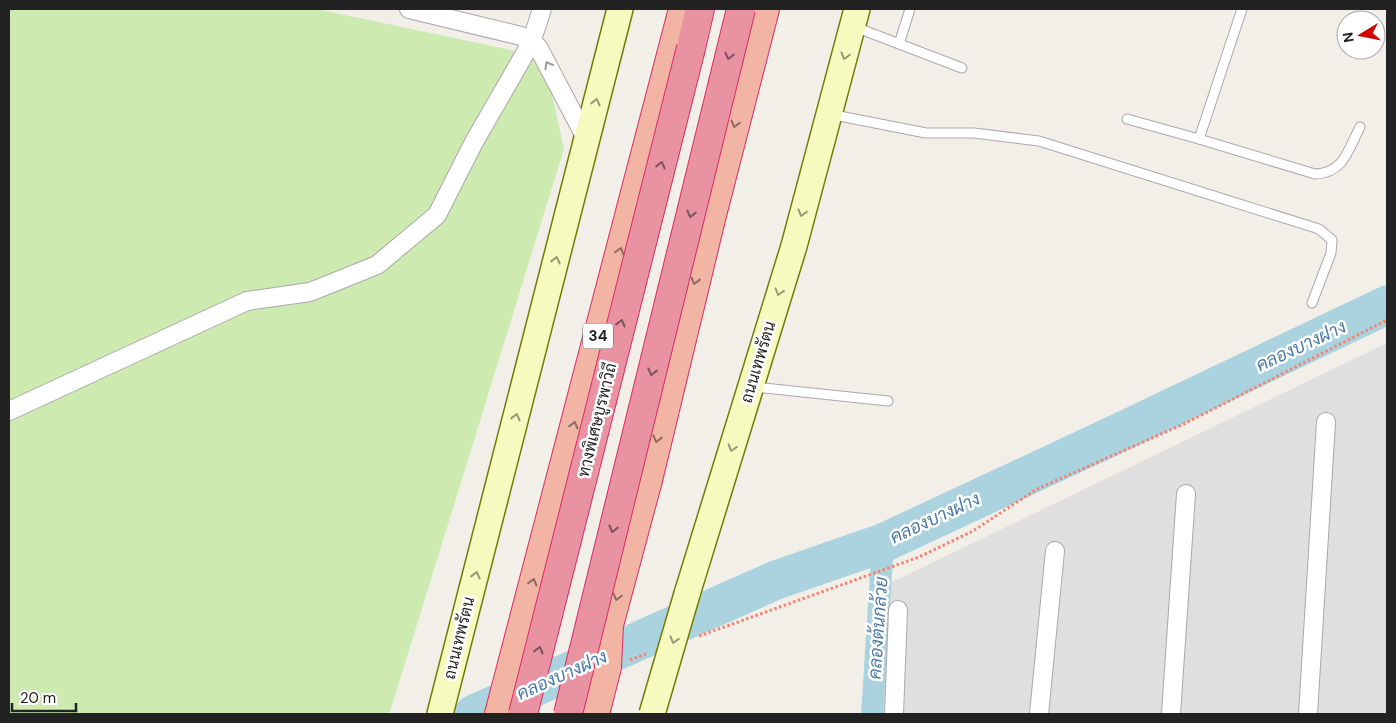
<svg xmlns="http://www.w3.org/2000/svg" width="1396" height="723" font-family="'DM Sans',Sarabun,sans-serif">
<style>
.residential{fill:#e0dfdf}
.grass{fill:#cdebb0}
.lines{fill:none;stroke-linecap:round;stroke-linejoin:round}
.canal{stroke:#aad3df;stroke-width:22}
.river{stroke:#aad3df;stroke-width:39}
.service-casing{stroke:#a9a9a9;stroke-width:11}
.minor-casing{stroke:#a9a9a9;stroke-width:20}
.secondary-casing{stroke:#707d05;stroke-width:28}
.trunk-casing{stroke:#dc2a67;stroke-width:30}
.motorway-casing{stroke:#dc2a67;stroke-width:30}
.path{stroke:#fa8072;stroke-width:3;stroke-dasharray:2.5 2.5;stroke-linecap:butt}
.service{stroke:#fff;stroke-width:9}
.minor{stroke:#fff;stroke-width:18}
.secondary{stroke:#f7fabf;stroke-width:25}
.trunk{stroke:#f2b4a3;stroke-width:28}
.motorway{stroke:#e892a2;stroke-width:28}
.secondary-bridge-casing{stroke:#707d05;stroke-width:28;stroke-linecap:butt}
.motorway-bridge-casing{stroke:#dc2a67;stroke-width:30;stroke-linecap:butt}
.secondary-bridge{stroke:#f7fabf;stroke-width:25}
.motorway-bridge{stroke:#e892a2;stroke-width:28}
.oneway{stroke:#7b545c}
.oneway2{stroke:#979978}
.oneway3{stroke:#9c9c9c}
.oneway4{stroke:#8a6b62}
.labels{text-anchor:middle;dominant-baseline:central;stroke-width:5;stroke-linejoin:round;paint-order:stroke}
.shield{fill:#fff;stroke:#646464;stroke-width:1}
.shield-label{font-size:15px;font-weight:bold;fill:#222}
.street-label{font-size:16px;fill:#222;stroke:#fff}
.water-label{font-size:18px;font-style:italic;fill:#4a7aab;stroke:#fff}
</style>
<rect width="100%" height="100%" fill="#f2efe9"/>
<path class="residential" d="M1387 343V714H880L890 583Z"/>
<path class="grass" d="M9 9H317L544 57 564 149 390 712 384 714H9Z"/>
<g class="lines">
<path class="canal" d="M872 714 883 543"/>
<path class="river" d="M474 714 776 580 883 543 1123 431 1387 305"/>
<g class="service-casing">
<g id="service">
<path d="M855 27 962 68"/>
<path d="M899 44 910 9"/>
<path d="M829 114 926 133H974L1039 141 1319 229 1332 240 1331 253 1312 303"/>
<path d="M1127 119 1199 139 1242 9"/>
<path d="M1199 139 1315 174C1344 173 1348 150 1360 127"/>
<path d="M754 387 888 401"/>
</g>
</g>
<g class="minor-casing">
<g id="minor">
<path d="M409 9 521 36 538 47 587 140"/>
<path d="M9 411 247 301 310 292 377 265 437 215 474 142 531 43 542 9"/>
<path d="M894 714 898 610"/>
<path d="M1039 714 1055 551"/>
<path d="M1171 714 1186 494"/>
<path d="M1308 714 1326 422"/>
</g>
</g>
<g class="secondary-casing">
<g id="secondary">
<path d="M687 594 794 246 857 9"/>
<path d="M440 714 620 9"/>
</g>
</g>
<g class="trunk-casing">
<g id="trunk">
<path d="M499 714 683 9"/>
<path d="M595 714 607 667 609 625 648 480 711 219 765 9"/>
</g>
</g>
<g class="motorway-casing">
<path id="motorway" d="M691 48 700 9"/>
</g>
<g class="path">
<path d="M699 636 919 557 973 531 1037 489 1186 423 1387 320"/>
<path d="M630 660 646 654"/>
</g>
<use href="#service" class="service"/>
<use href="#minor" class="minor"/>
<use href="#secondary" class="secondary"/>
<use href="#trunk" class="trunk"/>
<use href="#motorway" class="motorway"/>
<g class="secondary-bridge-casing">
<path id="secondary-bridge" d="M652 714 687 594"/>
</g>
<g class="motorway-bridge-casing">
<g id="motorway-bridge">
<path d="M523 714 691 48"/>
<path d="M568 714 741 9"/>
</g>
</g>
<use href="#secondary-bridge" class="secondary-bridge"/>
<use href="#motorway-bridge" class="motorway-bridge"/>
</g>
<defs><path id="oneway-chevron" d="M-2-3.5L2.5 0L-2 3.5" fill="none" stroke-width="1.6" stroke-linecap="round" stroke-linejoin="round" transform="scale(1.25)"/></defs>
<g class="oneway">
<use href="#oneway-chevron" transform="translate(729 56) rotate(104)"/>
<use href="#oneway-chevron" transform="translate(661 165) rotate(-76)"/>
<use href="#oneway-chevron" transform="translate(691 214) rotate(104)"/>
<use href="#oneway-chevron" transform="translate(621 323) rotate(-76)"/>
<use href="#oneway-chevron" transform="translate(652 372) rotate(104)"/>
<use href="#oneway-chevron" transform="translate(613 529) rotate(104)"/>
<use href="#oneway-chevron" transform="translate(539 650) rotate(-76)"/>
</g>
<g class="oneway2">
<use href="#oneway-chevron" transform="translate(845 56) rotate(105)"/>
<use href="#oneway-chevron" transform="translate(596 102) rotate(-76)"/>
<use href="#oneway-chevron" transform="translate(802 213) rotate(105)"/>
<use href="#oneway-chevron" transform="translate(556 260) rotate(-76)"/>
<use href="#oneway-chevron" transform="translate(779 292) rotate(107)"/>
<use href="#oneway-chevron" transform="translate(516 417) rotate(-76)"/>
<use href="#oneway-chevron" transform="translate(732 448) rotate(107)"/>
<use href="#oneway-chevron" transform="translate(476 575) rotate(-76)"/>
<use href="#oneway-chevron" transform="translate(674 640) rotate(106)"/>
</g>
<use class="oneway3" href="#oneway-chevron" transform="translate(548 65) rotate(-120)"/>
<g class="oneway4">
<use href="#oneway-chevron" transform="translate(735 124) rotate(105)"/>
<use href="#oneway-chevron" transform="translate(620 251) rotate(-75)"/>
<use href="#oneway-chevron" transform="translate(695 281) rotate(104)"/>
<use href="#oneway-chevron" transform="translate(574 425) rotate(-75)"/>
<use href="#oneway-chevron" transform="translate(657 439) rotate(104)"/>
<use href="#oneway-chevron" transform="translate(533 582) rotate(-75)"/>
<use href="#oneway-chevron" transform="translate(617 597) rotate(105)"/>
</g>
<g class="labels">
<rect class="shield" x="583" y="323.5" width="30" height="25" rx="4"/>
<g class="shield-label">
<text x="598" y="336">34</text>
</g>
<g class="street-label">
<text transform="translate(758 362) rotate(-73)">ถนนเทพรัตน</text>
<text transform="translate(597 420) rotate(-76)">ทางพิเศษบูรพาวิถี</text>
<text transform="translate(459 638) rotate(-76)">ถนนเทพรัตน</text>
</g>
<g class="water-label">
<text transform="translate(1301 346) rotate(-25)">คลองบางฝาง</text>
<text transform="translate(935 518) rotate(-25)">คลองบางฝาง</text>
<text transform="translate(878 628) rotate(-86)">คลองต้นกล้วย</text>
<text transform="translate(562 675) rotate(-24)">คลองบางฝาง</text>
</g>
</g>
<rect width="1396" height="723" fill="none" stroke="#222222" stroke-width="20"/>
<g transform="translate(1361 35) rotate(260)"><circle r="24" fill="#ffffff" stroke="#a7a7a7"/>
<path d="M0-4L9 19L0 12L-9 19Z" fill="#d40000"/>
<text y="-8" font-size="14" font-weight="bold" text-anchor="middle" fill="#222222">N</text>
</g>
<path d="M12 703v8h64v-8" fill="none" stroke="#222222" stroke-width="2.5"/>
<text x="20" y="703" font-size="15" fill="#222222" stroke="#ffffff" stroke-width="4" paint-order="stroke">20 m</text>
</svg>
